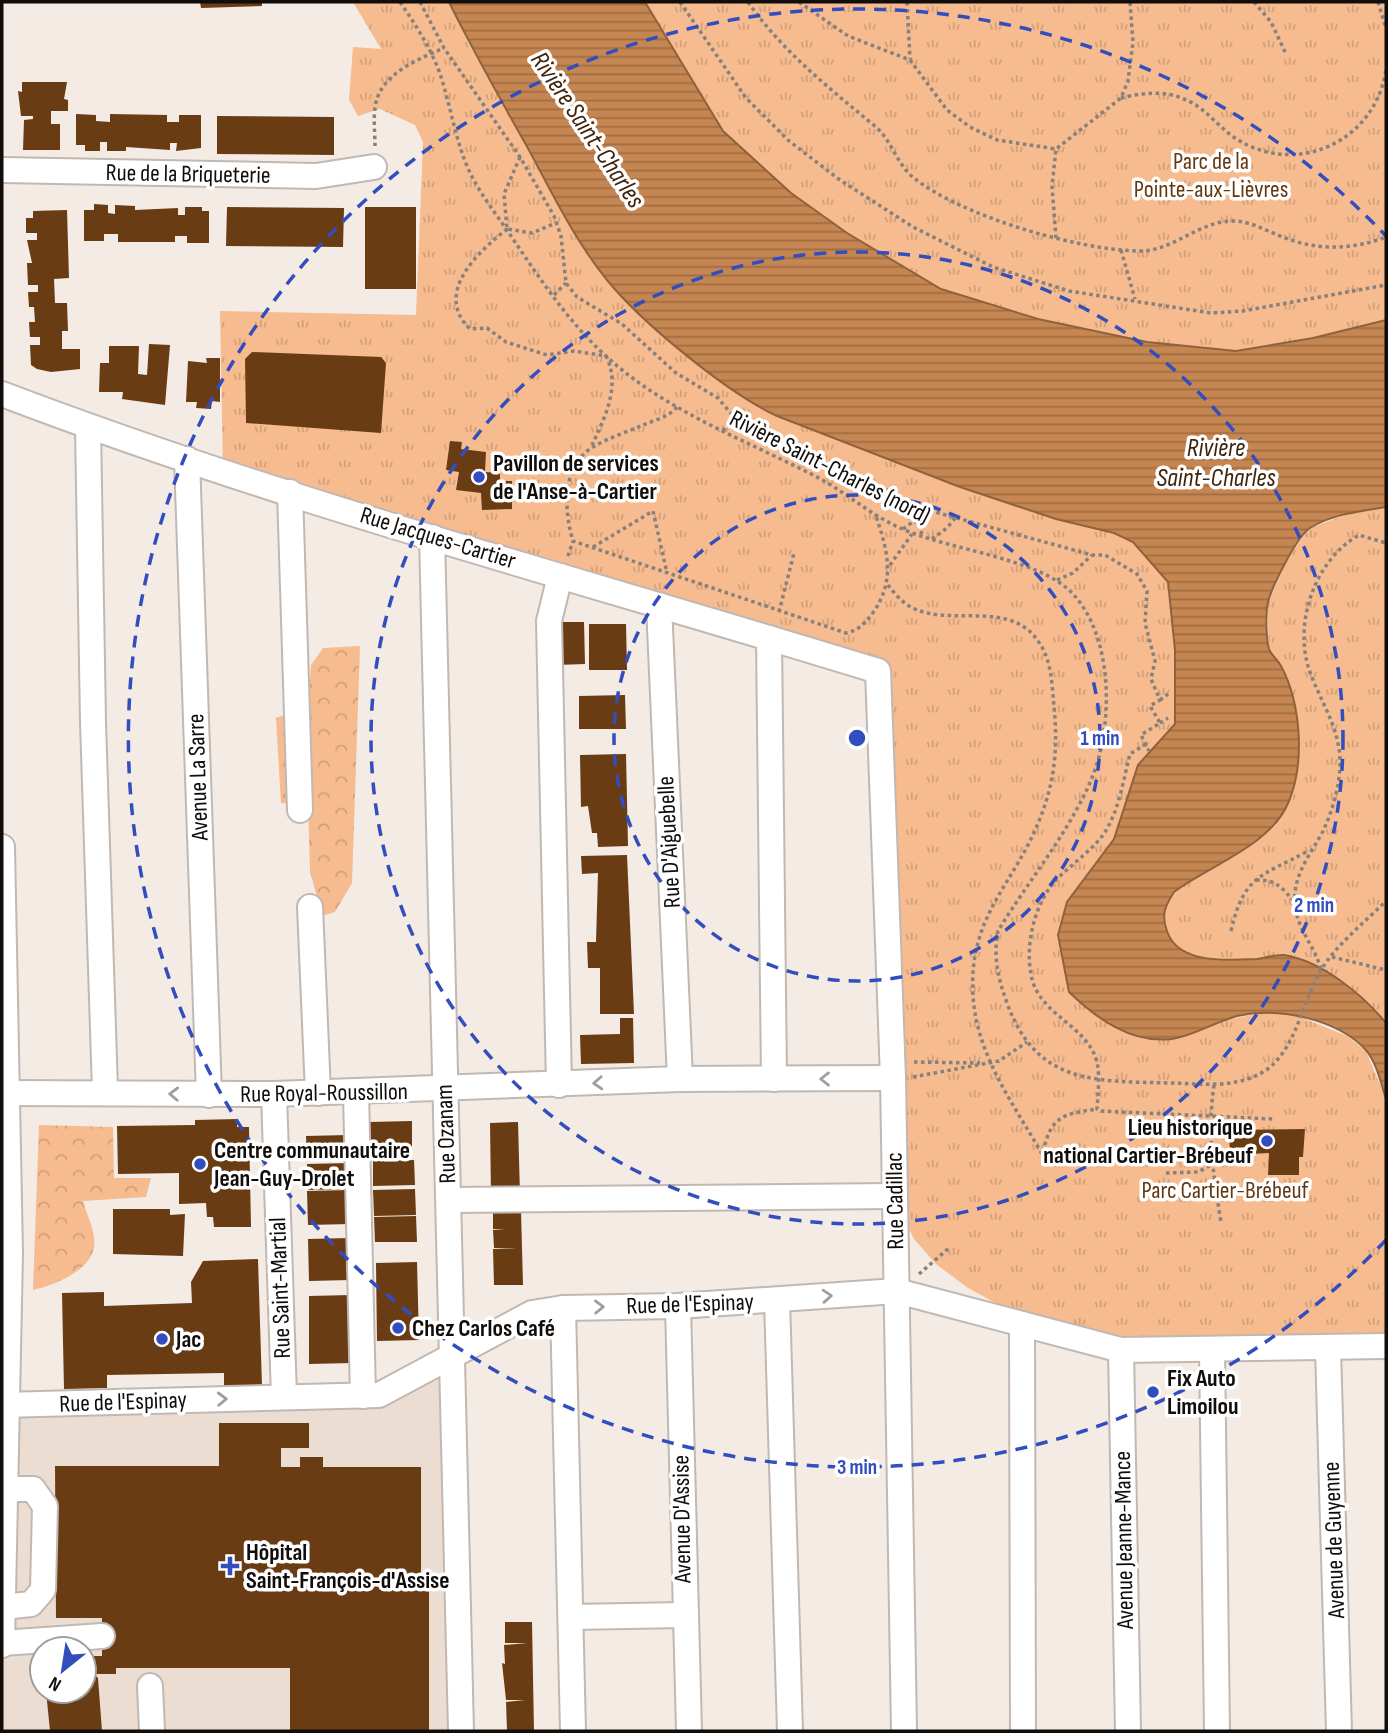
<svg xmlns="http://www.w3.org/2000/svg" width="1388" height="1733" font-family="'Sofia Sans Condensed',sans-serif">
<style>
.built{fill:#ecddd2;fill-rule:evenodd}
.forest{fill:url(#forest-crowns)}
.park{fill:url(#park-tufts)}
.water{fill:url(#water-rules);stroke:#8f623d;stroke-width:2}
.building{fill:#6a3c13}
.lines{fill:none;stroke-linecap:round;stroke-linejoin:round}
.minor-casing{stroke:#c1b8b2;stroke-width:28}
.path{stroke:#87817d;stroke-width:3.5;stroke-dasharray:3.5 3.5;stroke-linecap:butt}
.minor{stroke:#fff;stroke-width:24}
.oneway{stroke:#9f9e9d}
.ring{fill:none;stroke:#324dbe;stroke-width:3.5;stroke-dasharray:12 9}
.poi-dot{fill:#324dbe;stroke:#fff;stroke-width:2.5}
.labels{text-anchor:middle;dominant-baseline:central;stroke-width:7;stroke-linejoin:round;paint-order:stroke}
.park-label{font-size:24px;fill:#633810;stroke:#fff}
.street-label{font-size:24px;fill:#100d0b;stroke:#fff}
.poi-label{font-size:24px;font-weight:bold;fill:#100d0b;stroke:#fff;text-anchor:start}
.water-label{font-size:26px;font-style:italic;fill:#3f240d;stroke:#fff}
.centre{fill:#324dbe;stroke:#fff;stroke-width:3.5}
.ring-label{font-size:21px;text-anchor:middle;font-weight:bold;fill:#324dbe;stroke:#fff;stroke-width:7;stroke-linejoin:round;paint-order:stroke}
</style>
<defs>
<pattern id="forest-crowns" width="20" height="18" patternUnits="userSpaceOnUse" patternTransform="scale(1.75)"><rect width="20" height="18" fill="#f6bb8e"/><path d="M2 6a3 3 0 1 1 6 0M12 15a3 3 0 1 1 6 0" fill="none" stroke="#d2a079"/></pattern>
<pattern id="park-tufts" width="24" height="20" patternUnits="userSpaceOnUse" patternTransform="scale(1.75)"><rect width="24" height="20" fill="#f6bb8e"/><path d="M3 7l-1-3M5 7V3M7 7l1-3M15 17l-1-3M17 17v-4M19 17l1-3" fill="none" stroke="#d2a079"/></pattern>
<pattern id="water-rules" width="6" height="5" patternUnits="userSpaceOnUse" patternTransform="scale(1.75)"><rect width="6" height="5" fill="#c68652"/><path d="M0 2.5h6" fill="none" stroke="#9f6c42"/></pattern>
</defs>
<rect width="100%" height="100%" fill="#f3ebe4"/>
<path class="built" d="M450 1359 461 1731H2L7 1404 379 1395ZM42 1649H84V1691H42Z"/>
<g class="forest">
<path d="M360 646 352 883 335 912 322 916 310 871 308 804 281 803 276 718 308 707 311 665 323 648Z"/>
<path d="M39 1125 113 1127 114 1178H151L146 1197 83 1201C86 1213 93 1226 94 1238 99 1268 55 1285 33 1290Z"/>
</g>
<g class="park">
<path d="M353 2H449L470 46 584 247 617 292 681 350 1056 519 1114 533 1133 542 1168 582 1175 650V724L1138 765 1114 839 1102 855 1217 1022 1266 1012H1288L1347 1036 1366 1051 1386 1099V1346L1121 1350 1043 1329 968 1288 936 1264 914 1239 893 1196 878 671 223 471 220 311 416 315 423 142 415 125 380 109 358 116 349 100 353 47 381 49Z"/>
<path d="M645 2H1386V320L1313 338 1236 351 1147 342 1038 319 941 289 847 233 791 193 723 131Z"/>
<path d="M1386 507V1023C1363 995 1322 961 1284 955 1276 954 1266 958 1257 959 1228 960 1178 965 1167 931 1161 915 1165 906 1174 892L1295 779 1298 739 1293 696 1281 666 1269 650 1267 605 1287 560 1308 529 1347 514Z"/>
</g>
<path class="water" d="M449 2H645L723 131 791 193 847 233 941 289 1038 319 1147 342 1236 351 1313 338 1386 320V507C1361 511 1332 514 1310 528 1297 536 1269 591 1267 607 1266 618 1266 638 1269 649 1271 655 1278 660 1281 666 1301 703 1305 762 1289 801 1272 845 1210 865 1174 892 1165 906 1161 915 1167 931 1178 965 1228 960 1257 959 1266 958 1276 954 1284 955 1322 961 1363 995 1386 1023V1099C1381 1084 1377 1063 1366 1050 1336 1018 1277 1007 1237 1016 1215 1022 1193 1036 1172 1039 1131 1044 1096 1018 1069 992L1058 935 1067 902 1114 839 1138 765 1175 724V650L1168 582 1133 542 1114 533 1056 519 960 487 777 416C726 392 642 323 607 280 576 242 553 195 530 152 502 102 474 53 449 2Z"/>
<g class="building">
<path d="M200 2H262V6L201 8Z"/>
<path d="M22 82H67L64 99 68 100V111H51V124H60V150H23L24 120 33 119V116H21L18 91 22 92Z"/>
<path d="M76 114 96 115V121L110 122V114L167 115V122H179V115H201V148L176 151 177 143H170V150L126 147V151H107V142H100V151H85V145H76Z"/>
<path d="M217 116 334 117V155L217 154Z"/>
<path d="M94 204 108 205V213L115 214V205L135 206V210L178 208V215H185V207H202V211H209V243H187V236H175V242H118V234H104V241H84V210H94Z"/>
<path d="M227 207 344 208 343 247 226 246Z"/>
<rect x="365" y="207" width="51" height="82"/>
<path d="M67 210 69 278 54 279 55 303H67L68 331H62V349H80V369L51 372 37 369 31 365 30 345H40V337H30L29 322H35L34 307H29L28 292H38V285H28L27 263H32L27 240H37V233H26V218H33V211Z"/>
<path d="M149 344 170 345 165 405 122 399 123 392H99L100 363H109V346H139L138 374 147 375Z"/>
<path d="M252 352 381 357 386 363 381 433 246 423 245 359Z"/>
<path d="M206 358H220V402L212 401 211 409 196 408 197 402H186L188 361 207 363Z"/>
<path d="M450 441 462 442 461 449 486 452 485 472 500 473V481H512V509L482 510 481 493 456 490 459 472 446 470Z"/>
<path d="M555 622H584L585 664 556 665Z"/>
<path d="M589 624H626L627 670H589Z"/>
<path d="M625 695 626 729H579V696Z"/>
<path d="M626 754 628 846 598 847 597 833H592L588 806 581 807 580 755Z"/>
<path d="M627 855 634 1014H600V968H588L587 942H596L598 873 582 874 581 856Z"/>
<path d="M620 1018H633L634 1063 581 1064 580 1035 620 1034Z"/>
<path d="M237 1119V1127H249L251 1227H214L213 1217H207L206 1203 179 1204V1173L118 1174 117 1126 195 1125V1120Z"/>
<path d="M412 1121V1147L371 1148 370 1122Z"/>
<path d="M518 1122 520 1195H491L490 1123Z"/>
<path d="M1305 1129 1303 1157H1299V1175H1268L1269 1153 1230 1155 1229 1130Z"/>
<path d="M348 1135V1161H307L306 1136Z"/>
<path d="M414 1160 415 1185 373 1186V1161Z"/>
<path d="M349 1163V1189L308 1190 307 1164Z"/>
<path d="M415 1189 416 1215 374 1216 373 1190Z"/>
<path d="M349 1190 350 1224 308 1225 307 1191Z"/>
<path d="M113 1209H170V1215L185 1214 183 1256 113 1254Z"/>
<path d="M493 1211H521L523 1285H494L493 1249H517L494 1248 493 1230 505 1229H493Z"/>
<path d="M416 1216 417 1242H375L374 1217Z"/>
<path d="M350 1238V1280L309 1281 308 1239Z"/>
<path d="M258 1259 262 1386H224V1373L107 1375V1388L64 1389 62 1293 104 1292V1306L192 1303 191 1282 203 1261Z"/>
<path d="M417 1262 419 1340 377 1341 376 1263Z"/>
<path d="M351 1295 353 1363 309 1364V1296Z"/>
<path d="M219 1423H309V1448H281V1467H300V1457H323V1467H421V1583H429V1731H290V1668H116V1674H94L98 1678 102 1731H50L46 1691H84V1656H102V1618H56L55 1466H219Z"/>
<path d="M505 1622H532L534 1731H507L506 1702 525 1700H506L502 1663 505 1664 504 1645 527 1643H505Z"/>
</g>
<g class="lines">
<g class="minor-casing">
<g id="minor">
<path d="M2 170 316 176 374 167"/>
<path d="M2 394C288 503 586 581 878 671L893 1078 904 1731"/>
<path d="M88 427 93 722 105 1091"/>
<path d="M187 459 209 1095"/>
<path d="M290 492 300 810"/>
<path d="M432 537 461 1731"/>
<path d="M659 605 680 1079"/>
<path d="M769 638 774 1079"/>
<path d="M2 847 10 1253 2 1645"/>
<path d="M310 907 318 1093"/>
<path d="M559 1085 549 621 560 576"/>
<path d="M2 1093 274 1094 680 1079 893 1078"/>
<path d="M356 1093 363 1396"/>
<path d="M274 1094 284 1397"/>
<path d="M449 1200 893 1196"/>
<path d="M777 1300 790 1731"/>
<path d="M678 1306 689 1731"/>
<path d="M563 1308 573 1731"/>
<path d="M1022 1324 1023 1731"/>
<path d="M1328 1348 1339 1731"/>
<path d="M1121 1350 1128 1731"/>
<path d="M1212 1350 1217 1731"/>
<path d="M2 1405 379 1395 532 1313 563 1308 678 1306 897 1291 1121 1350 1386 1346"/>
<path d="M3 1607 31 1604 43 1590 45 1506 33 1489H6"/>
<path d="M571 1617 684 1615"/>
<path d="M2 1643 102 1636"/>
<path d="M150 1686 152 1731"/>
</g>
</g>
<g class="path">
<path d="M400 2C415 24 429 45 439 71 450 102 454 135 467 166 477 190 494 211 509 233 538 276 568 322 607 357 666 411 743 439 813 475 847 492 874 519 910 532 954 550 1037 559 1070 591 1108 628 1112 699 1101 748 1089 809 1030 877 998 931 993 957 998 978 1007 1003 1037 1086 1097 1081 1172 1083 1205 1084 1241 1089 1269 1068 1297 1045 1303 1000 1321 970 1337 944 1365 922 1386 901"/>
<path d="M420 2 444 48 520 157 554 216 561 236 566 283 577 297 622 324 676 373 718 398 739 423 821 456 924 509 1092 555H1105L1137 574 1147 591 1145 623 1155 661 1151 679 1160 700 1150 706 1160 723 1141 735 1149 751"/>
<path d="M680 2 746 98 789 141 840 180 913 227 993 267 1069 291 1211 313 1243 311 1386 285"/>
<path d="M748 2C783 52 829 88 876 127 892 141 897 165 914 178 961 216 1078 250 1138 251 1173 252 1198 221 1233 221 1252 221 1270 233 1288 239 1321 251 1355 249 1386 237"/>
<path d="M799 2 848 36 910 60 947 110 970 127 997 140 1056 149 1121 98 1128 81 1133 42 1130 2"/>
<path d="M907 2 910 59"/>
<path d="M1254 2 1271 22 1286 54"/>
<path d="M1378 2 1386 28"/>
<path d="M1121 98C1141 93 1164 90 1184 99 1205 107 1217 126 1235 138 1296 178 1375 142 1386 70"/>
<path d="M375 146C375 131 372 110 378 96 388 71 421 58 444 48"/>
<path d="M520 157 504 194 507 229 532 233 556 223"/>
<path d="M507 229C478 252 433 293 470 329L487 328 506 342 547 355 574 351 606 356C621 386 605 417 592 445"/>
<path d="M1056 238 1052 186 1056 149"/>
<path d="M1121 250 1135 299"/>
<path d="M554 295 566 283"/>
<path d="M677 407C669 417 655 420 643 425 627 432 608 438 593 447 561 466 564 511 573 541L846 633C859 630 864 624 872 614 896 581 888 552 876 516"/>
<path d="M723 431 732 418"/>
<path d="M903 529 914 521 922 526 921 536"/>
<path d="M932 539 947 528 956 517"/>
<path d="M593 547 653 511 667 573"/>
<path d="M568 556 573 541"/>
<path d="M890 565 912 534"/>
<path d="M1057 580 1073 573 1092 555"/>
<path d="M888 585C895 594 903 604 915 609 953 626 1010 600 1038 641 1052 660 1052 685 1054 707 1058 745 1055 780 1041 816 1015 885 968 914 973 996 977 1056 1013 1103 1042 1154"/>
<path d="M779 612 794 553"/>
<path d="M1160 700 1168 694"/>
<path d="M1160 723 1168 718"/>
<path d="M1146 744 1130 754C1123 781 1119 812 1103 835 1090 852 1072 864 1057 879 1035 902 1025 943 1031 974 1037 1013 1082 1023 1095 1056 1101 1071 1098 1092 1097 1109L1101 1111 1273 1119"/>
<path d="M1256 880C1275 879 1283 888 1295 903"/>
<path d="M1231 931C1244 875 1260 877 1308 851"/>
<path d="M1332 957 1386 970"/>
<path d="M1321 969C1315 947 1298 930 1295 906 1292 876 1309 857 1322 833 1332 813 1339 788 1340 766 1341 731 1323 706 1311 675 1292 627 1313 561 1359 535L1386 543"/>
<path d="M914 1062 980 1063"/>
<path d="M913 1077 999 1061 1027 1042"/>
<path d="M1214 1085C1207 1132 1213 1175 1221 1222"/>
<path d="M1043 1152C1051 1116 1063 1114 1097 1109"/>
<path d="M1166 1173 1198 1172 1211 1165"/>
<path d="M919 1274 949 1248"/>
</g>
<use href="#minor" class="minor"/>
</g>
<defs><path id="oneway-chevron" d="M-2-3.5L2.5 0L-2 3.5" fill="none" stroke-width="1.6" stroke-linecap="round" stroke-linejoin="round" transform="scale(1.75)"/></defs>
<g class="oneway">
<use href="#oneway-chevron" transform="translate(825 1079) rotate(180)"/>
<use href="#oneway-chevron" transform="translate(598 1083) rotate(177)"/>
<use href="#oneway-chevron" transform="translate(174 1094) rotate(-178)"/>
<use href="#oneway-chevron" transform="translate(827 1296) rotate(-4)"/>
<use href="#oneway-chevron" transform="translate(599 1307) rotate(-1)"/>
<use href="#oneway-chevron" transform="translate(222 1399) rotate(-2)"/>
</g>
<g class="ring">
<circle cx="857" cy="738" r="243"/>
<circle cx="857" cy="738" r="486"/>
<path d="M1386 1240A729 729 0 1 1 1386 236"/>
</g>
<g class="poi-dot">
<circle cx="479" cy="477" r="7"/>
<circle cx="1267" cy="1141" r="7"/>
<circle cx="200" cy="1164" r="7"/>
<circle cx="398" cy="1328" r="7"/>
<circle cx="162" cy="1339" r="7"/>
<circle cx="1153" cy="1392" r="7"/>
<path d="M226.5 1555.5h7v7h7v7h-7v7h-7v-7h-7v-7h7z"/>
</g>
<g class="labels">
<g class="park-label">
<text x="1211" y="161">Parc de la<tspan x="1211" dy="28">Pointe-aux-Lièvres</tspan></text>
<text x="1225" y="1190">Parc Cartier-Brébeuf</text>
</g>
<g class="street-label">
<text transform="translate(188 174) rotate(1)">Rue de la Briqueterie</text>
<text transform="translate(830 467) rotate(27)">Rivière Saint-Charles (nord)</text>
<text transform="translate(438 538) rotate(17)">Rue Jacques-Cartier</text>
<text transform="translate(198 777) rotate(-92)">Avenue La Sarre</text>
<text transform="translate(669 842) rotate(-93)">Rue D'Aiguebelle</text>
<text transform="translate(324 1093) rotate(-1)">Rue Royal-Roussillon</text>
<text transform="translate(446 1134) rotate(-92)">Rue Ozanam</text>
<text transform="translate(895 1201) rotate(-91)">Rue Cadillac</text>
<text transform="translate(280 1288) rotate(-92)">Rue Saint-Martial</text>
<text transform="translate(690 1304) rotate(-2)">Rue de l'Espinay</text>
<text transform="translate(123 1402) rotate(-2)">Rue de l'Espinay</text>
<text transform="translate(682 1519) rotate(-91)">Avenue D'Assise</text>
<text transform="translate(1124 1540) rotate(-91)">Avenue Jeanne-Mance</text>
<text transform="translate(1334 1540) rotate(-92)">Avenue de Guyenne</text>
</g>
<g class="poi-label">
<text x="493" y="463">Pavillon de services<tspan x="493" dy="28">de l'Anse-à-Cartier</tspan></text>
<text x="1253" y="1127" text-anchor="end">Lieu historique<tspan x="1253" dy="28">national Cartier-Brébeuf</tspan></text>
<text x="214" y="1150">Centre communautaire<tspan x="214" dy="28">Jean-Guy-Drolet</tspan></text>
<text x="412" y="1328">Chez Carlos Café</text>
<text x="176" y="1339">Jac</text>
<text x="1167" y="1378">Fix Auto<tspan x="1167" dy="28">Limoilou</tspan></text>
<text x="246" y="1552">Hôpital<tspan x="246" dy="28">Saint-François-d'Assise</tspan></text>
</g>
<g class="water-label">
<text transform="translate(587 130) rotate(56)">Rivière Saint-Charles</text>
<text x="1216" y="448">Rivière<tspan x="1216" dy="30">Saint-Charles</tspan></text>
</g>
</g>
<circle cx="857" cy="738" r="10" class="centre"/>
<g class="ring-label">
<text x="1100" y="745">1 min</text>
<text x="1314" y="912">2 min</text>
<text x="857" y="1474">3 min</text>
</g>
<rect width="1388" height="1733" fill="none" stroke="#100d0b" stroke-width="7"/>
<g transform="translate(63 1670) rotate(210)"><circle r="33" fill="#ffffff" stroke="#9f9e9d" stroke-width="2"/>
<path d="M0-5L12 26L0 18L-12 26Z" fill="#324dbe"/>
<text y="-10" font-size="19" font-weight="bold" text-anchor="middle" fill="#100d0b">N</text>
</g>
</svg>
